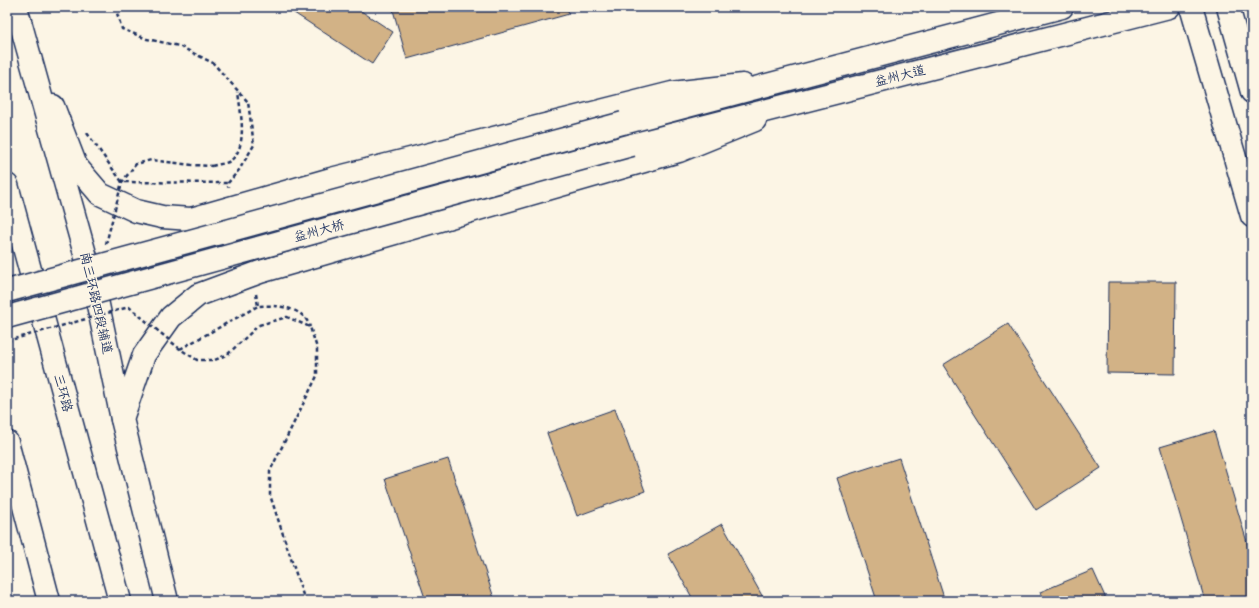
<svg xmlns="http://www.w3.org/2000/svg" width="1259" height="608" font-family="'Architects Daughter','LXGW WenKai TC',sans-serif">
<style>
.building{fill:#d2b286;stroke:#1b2f5e}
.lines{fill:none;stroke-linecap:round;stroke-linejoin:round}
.secondary-casing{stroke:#1b2f5e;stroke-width:25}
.primary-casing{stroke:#1b2f5e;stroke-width:25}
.highway-casing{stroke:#1b2f5e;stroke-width:25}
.path{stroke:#1b2f5e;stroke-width:2.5;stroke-dasharray:4 3;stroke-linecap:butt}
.secondary{stroke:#fcf5e5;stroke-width:22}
.primary{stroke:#fcf5e5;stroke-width:22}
.highway{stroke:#fcf5e5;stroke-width:22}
.primary-bridge-casing{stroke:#1b2f5e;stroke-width:25;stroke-linecap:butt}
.path-bridge{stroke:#1b2f5e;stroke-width:2.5;stroke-dasharray:4 3;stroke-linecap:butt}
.primary-bridge{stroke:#fcf5e5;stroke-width:22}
.labels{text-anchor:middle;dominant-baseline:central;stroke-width:3;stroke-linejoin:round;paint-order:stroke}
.street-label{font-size:13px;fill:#1b2f5e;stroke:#fcf5e5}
</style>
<rect width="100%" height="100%" fill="#fcf5e5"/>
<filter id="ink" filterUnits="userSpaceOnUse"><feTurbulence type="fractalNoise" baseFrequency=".025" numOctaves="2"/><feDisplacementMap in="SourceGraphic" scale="8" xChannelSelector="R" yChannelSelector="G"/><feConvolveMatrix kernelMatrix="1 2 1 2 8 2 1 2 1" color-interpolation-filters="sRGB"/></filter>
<g filter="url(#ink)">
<g class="building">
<path d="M285 7H355L393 32 372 64Z"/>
<path d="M404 7H567L569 14 407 59 393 10Z"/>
<path d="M1108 282H1176L1175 374 1107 373Z"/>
<path d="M1008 324 1101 468 1036 510 943 365Z"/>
<path d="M615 409 645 491 577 516 547 433Z"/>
<path d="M1214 431 1252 559V597L1239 601H1205L1160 447Z"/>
<path d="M899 458 945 601H877L837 478Z"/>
<path d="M448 459 495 601H426L385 479Z"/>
<path d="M722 524 765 601H694L668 554Z"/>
<path d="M1093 570 1107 601H1044L1040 592Z"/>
</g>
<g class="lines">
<g class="secondary-casing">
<g id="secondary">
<path d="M1191 7 1252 216"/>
<path d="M1228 7 1252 92"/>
<path d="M53 106 76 166 100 194 136 211 162 217 191 219 331 179 672 93 743 85"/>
<path d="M122 419 144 355 171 317 198 295 260 272 679 151 755 120"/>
</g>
</g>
<g class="primary-casing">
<g id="primary">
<path d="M16 7 94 286 122 419 167 601"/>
<path d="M623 123 1062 7"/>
<path d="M632 145 1169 7"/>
</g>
</g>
<g class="highway-casing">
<g id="highway">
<path d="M7 185 120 601"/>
<path d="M7 442 49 601"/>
</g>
</g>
<g class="path">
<path d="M115 7 122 29 147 39 179 46 213 63 248 102 254 145 239 170 228 183V187"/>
<path d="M87 133 122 182 228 183"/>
<path d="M212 166C217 164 226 164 230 161 249 148 240 110 238 92"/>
<path d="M256 294 258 306C272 305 295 306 305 318 307 320 309 324 310 327"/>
<path d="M259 325 287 317 310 327 317 348V376L270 471V495L305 601"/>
<path d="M180 349 258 306"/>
</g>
<use href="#secondary" class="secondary"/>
<use href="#primary" class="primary"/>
<use href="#highway" class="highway"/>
<g class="primary-bridge-casing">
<g id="primary-bridge">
<path d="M7 291 623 123"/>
<path d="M7 317 632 145"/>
</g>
</g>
<g class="path-bridge">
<path d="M106 244 122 182 136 164 151 160 192 165 212 166"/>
<path d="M7 341 129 307 180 349 197 360H215L228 354 259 325"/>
</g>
<use href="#primary-bridge" class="primary-bridge"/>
</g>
</g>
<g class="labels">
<g class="street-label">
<text transform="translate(900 76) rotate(-14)">益州大道</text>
<text transform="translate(319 231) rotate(-15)">益州大桥</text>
<text transform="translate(96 303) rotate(77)">南三环路四段辅道</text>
<text transform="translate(63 393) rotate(75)">三环路</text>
</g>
</g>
<rect width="1259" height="608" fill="none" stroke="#fcf5e5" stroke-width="24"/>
<rect x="12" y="12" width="1235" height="584" fill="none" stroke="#1b2f5e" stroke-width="1.5" filter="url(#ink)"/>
</svg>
